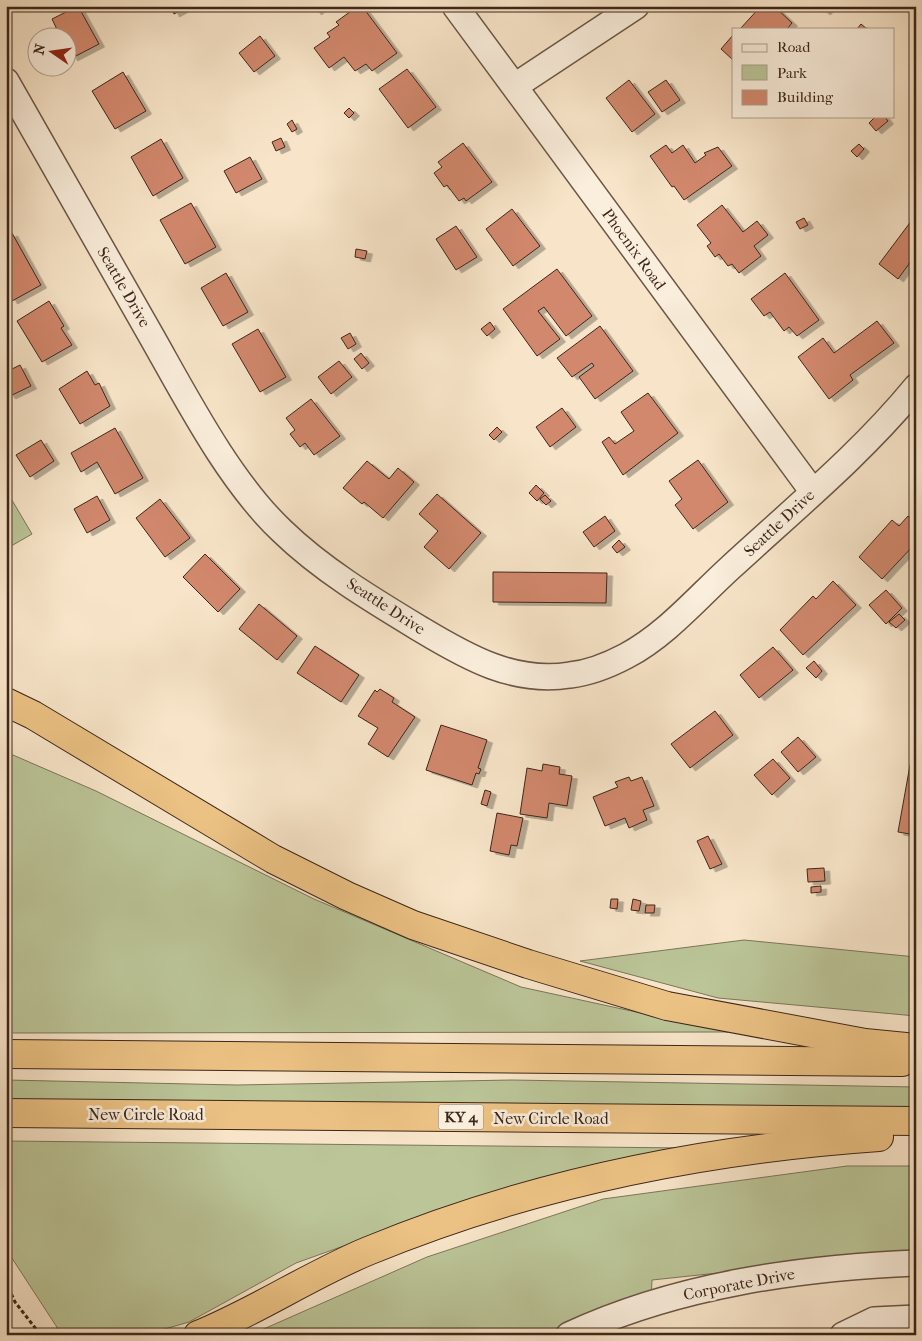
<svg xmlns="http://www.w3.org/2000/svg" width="922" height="1341" font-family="'IM FELL French Canon',serif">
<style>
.green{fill:#bbc598;stroke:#7c7659}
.building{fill:#d2886d;stroke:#3c261a;filter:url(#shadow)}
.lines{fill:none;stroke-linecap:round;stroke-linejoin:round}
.minor-casing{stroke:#6b5646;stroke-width:28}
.highway-casing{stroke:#3c261a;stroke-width:30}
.path{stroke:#3c261a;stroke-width:3;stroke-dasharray:4 2.5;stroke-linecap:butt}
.minor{stroke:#faeedc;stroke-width:25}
.highway{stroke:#ecc284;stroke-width:28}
.labels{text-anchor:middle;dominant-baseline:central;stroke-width:5;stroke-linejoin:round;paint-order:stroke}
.shield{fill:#faeedc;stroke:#756254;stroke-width:1}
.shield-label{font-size:15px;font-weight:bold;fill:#3c261a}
.street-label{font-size:16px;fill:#3c261a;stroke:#faeedc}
</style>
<defs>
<filter id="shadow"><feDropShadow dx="5.5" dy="3" stdDeviation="0" flood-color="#0004"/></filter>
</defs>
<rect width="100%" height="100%" fill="#f8e5c9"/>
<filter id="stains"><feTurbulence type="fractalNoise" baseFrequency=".004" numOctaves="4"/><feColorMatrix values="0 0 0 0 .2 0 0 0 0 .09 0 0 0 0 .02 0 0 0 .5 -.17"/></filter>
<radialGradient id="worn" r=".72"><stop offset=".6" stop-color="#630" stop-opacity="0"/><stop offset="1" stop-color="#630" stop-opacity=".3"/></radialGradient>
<g class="green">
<path d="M6 490 32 534 6 549Z"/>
<path d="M6 752 96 791 314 899 521 987 728 1032 6 1033Z"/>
<path d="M744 940 916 957V1016L718 998 580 961Z"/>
<path d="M6 1080 237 1085 512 1080 916 1087V1109L6 1101Z"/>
<path d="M6 1141 688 1148 472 1200 296 1263 189 1322 144 1335H62L6 1249Z"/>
<path d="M847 1166H916V1252L652 1280 651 1302 569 1335H250L427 1257 603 1199Z"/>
</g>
<g class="building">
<path d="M78 6 99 44 72 58 68 49V38H61L52 19Z"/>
<path d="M170 6H184L185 8 174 14Z"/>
<path d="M312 6H323L316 12Z"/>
<path d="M358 6H362L397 53 372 71 366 64 355 71 344 57 329 68 314 48 330 37 327 33 339 25 336 22Z"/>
<path d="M761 6H774L792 23 787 29H740Z"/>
<path d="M817 6H830L825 12Z"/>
<path d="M861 24 867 29H857Z"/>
<path d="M733 35V60L721 49Z"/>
<path d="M260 36 275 56 254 72 239 53Z"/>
<path d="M407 69 436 107 408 128 379 89Z"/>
<path d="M123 72 146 111 115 129 92 91Z"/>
<path d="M629 80 655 114 632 132 606 98Z"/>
<path d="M666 80 680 100 662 112 648 92Z"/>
<path d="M349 108 354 113 349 118 344 113Z"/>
<path d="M876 116H884L888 121 876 131 869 123Z"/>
<path d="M292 120 297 129 292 132 287 124Z"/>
<path d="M281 138 285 147 276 151 272 142Z"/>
<path d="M161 139 183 178 153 196 131 157Z"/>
<path d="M463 143 492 182 466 201 464 198 459 201 447 185 444 187 434 173 442 167 438 162Z"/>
<path d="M859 144 864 149 857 157 851 151Z"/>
<path d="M666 145 672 153 683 145 695 163 706 155 704 153 718 147 732 166 684 200 674 186 672 187 650 156Z"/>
<path d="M250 157 262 179 236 193 224 171Z"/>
<path d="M191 203 216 247 185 264 160 220Z"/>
<path d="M722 205 743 232 757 221 768 235 754 246 761 256 739 273 732 264 728 266 719 254 715 257 707 246 711 243 697 225Z"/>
<path d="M512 209 540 246 513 266 486 229Z"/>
<path d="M915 216 916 259 914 257 898 279 879 264Z"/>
<path d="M804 218 808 225 800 229 796 222Z"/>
<path d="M456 226 477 257 456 270 436 239Z"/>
<path d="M12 233 41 285 12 301 6 291V236Z"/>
<path d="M356 249 367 251 365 259 355 257Z"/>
<path d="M557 269 592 316 566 336 544 307 538 311 560 339 537 356 503 309Z"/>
<path d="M226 273 248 312 223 326 201 288Z"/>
<path d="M785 273 819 320 797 336 789 327 784 331 770 312 764 316 751 299Z"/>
<path d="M49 301 64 326 61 328 72 345 42 362 17 321Z"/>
<path d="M877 321 894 343 850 375 853 380 829 399 798 357 823 338 834 353Z"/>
<path d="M490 322 495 329 487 336 481 329Z"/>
<path d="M600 326 633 371 595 399 579 377 594 366 592 363 572 377 557 358Z"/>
<path d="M258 329 286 377 260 392 232 344Z"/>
<path d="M350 333 356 344 348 349 341 338Z"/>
<path d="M361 353 369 363 362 369 354 359Z"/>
<path d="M339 361 352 377 331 394 318 377Z"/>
<path d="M20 365 31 386 10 396 6 390V372Z"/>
<path d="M87 371 95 385 99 383 110 406 80 424 59 389Z"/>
<path d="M648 393 678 433 623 475 602 442 609 437 615 444 634 431 621 412Z"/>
<path d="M311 399 340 436 314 455 305 443 300 447 290 434 295 430 286 418Z"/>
<path d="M562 408 576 427 550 447 536 427Z"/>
<path d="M497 427 502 432 494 440 489 435Z"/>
<path d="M115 428 143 478 115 494 97 462 81 472 71 453Z"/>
<path d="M41 440 54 461 30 477 16 455Z"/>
<path d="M698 460 728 502 693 529 675 505 682 499 669 481Z"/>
<path d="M367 461 389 479 398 468 414 482 383 518 364 502 362 504 343 488Z"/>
<path d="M536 485 544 493 537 501 529 493Z"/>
<path d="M437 494 481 533 449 569 424 547 438 531 419 514Z"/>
<path d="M545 495 551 501 546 505 540 499Z"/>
<path d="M97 496 110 520 87 533 74 509Z"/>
<path d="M160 499 190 538 165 557 136 518Z"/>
<path d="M605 516 615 531 594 547 583 532Z"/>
<path d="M908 516 916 523V549L913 546 882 579 859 557 892 520 899 526Z"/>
<path d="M619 540 625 547 617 553 612 547Z"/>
<path d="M205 554 240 589 218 612 183 577Z"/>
<path d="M493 572 607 573 606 603 493 602Z"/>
<path d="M833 581 856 605 803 655 780 630 813 596 816 599Z"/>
<path d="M886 590 902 608 886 624 869 605Z"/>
<path d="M259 604 297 636 277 660 239 629Z"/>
<path d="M899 614 905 620 896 628 889 622Z"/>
<path d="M315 646 359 675 341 702 297 673Z"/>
<path d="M773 647 793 670 759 698 740 675Z"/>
<path d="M814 661 822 671 816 678 806 668Z"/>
<path d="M380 689 394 698 392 702 415 717 388 757 368 744 378 728 358 716 375 690 377 692Z"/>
<path d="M715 711 733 735 690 768 671 744Z"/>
<path d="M441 725 487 740 478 768 481 769 479 774 476 773 472 785 426 770Z"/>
<path d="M798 737 816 757 798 772 781 752Z"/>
<path d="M914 743 916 744V835L898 832Z"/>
<path d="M773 759 790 778 772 795 754 775Z"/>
<path d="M543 764 560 767 559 774 572 776 567 806 549 803 547 818 520 814 527 768 542 771Z"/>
<path d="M629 777 631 781 642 777 654 806 643 810 647 820 629 828 625 818 605 826 593 797 618 787 615 782Z"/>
<path d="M485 790 491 792 487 806 481 804Z"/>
<path d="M497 813 523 818 517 846 511 845 509 855 490 851Z"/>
<path d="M708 836 722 864 710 869 697 841Z"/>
<path d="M824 868 825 881 808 882 807 869Z"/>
<path d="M821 886V892L811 893V887Z"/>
<path d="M611 899H618L617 909 610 908Z"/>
<path d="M633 899 641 901 639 911 631 910Z"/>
<path d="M646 905H655L654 913H645Z"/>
</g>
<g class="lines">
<g class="minor-casing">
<g id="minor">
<path d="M455 6 813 492"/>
<path d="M6 81C55 167 104 253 153 339 188 401 230 482 282 531 322 570 374 601 422 630 467 657 514 684 570 675 588 673 609 665 626 656 666 635 698 597 731 567 794 509 862 453 916 387"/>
<path d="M515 86 636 6"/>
<path d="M569 1335C677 1285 798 1268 916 1263"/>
<path d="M843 1335 874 1320 916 1318"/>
</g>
</g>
<g class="highway-casing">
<g id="highway">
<path d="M6 702 33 715 273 859 347 896 413 925 528 964 667 1006 865 1043 916 1048"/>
<path d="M6 1054 902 1062"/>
<path d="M6 1113 916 1121"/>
<path d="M198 1335C257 1311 310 1275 368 1251 530 1184 705 1149 879 1137"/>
</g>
</g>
<path class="path" d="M6 1282 15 1302 36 1329V1335"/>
<use href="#minor" class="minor"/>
<use href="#highway" class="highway"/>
</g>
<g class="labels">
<rect class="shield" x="438.5" y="1104.5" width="45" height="25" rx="4"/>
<g class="shield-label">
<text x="461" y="1117">KY 4</text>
</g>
<g class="street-label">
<text transform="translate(634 249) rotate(54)">Phoenix Road</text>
<text transform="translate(124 287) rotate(60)">Seattle Drive</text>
<text transform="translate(779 523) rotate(-43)">Seattle Drive</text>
<text transform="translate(386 606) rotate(33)">Seattle Drive</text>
<text x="146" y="1114">New Circle Road</text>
<text x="551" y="1118">New Circle Road</text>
<text transform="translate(739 1284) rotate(-11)">Corporate Drive</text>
</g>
</g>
<rect width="922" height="1341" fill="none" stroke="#f8e5c9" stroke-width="25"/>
<rect x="8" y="8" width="907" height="1326" fill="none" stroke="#3c261a" stroke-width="2.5"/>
<rect x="12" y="12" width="897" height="1316" fill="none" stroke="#3c261a"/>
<rect x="732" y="28" width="162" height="90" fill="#faeedc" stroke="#ae9e8e"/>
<rect x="742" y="44" width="25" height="8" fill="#faeedc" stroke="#ae9e8e"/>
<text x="777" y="52" font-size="15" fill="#3c261a">Road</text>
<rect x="742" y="65" width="25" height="15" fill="#bbc598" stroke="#ae9e8e"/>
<text x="777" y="78" font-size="15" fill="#3c261a">Park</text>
<rect x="742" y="90" width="25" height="15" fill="#d2886d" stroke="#ae9e8e"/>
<text x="777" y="102" font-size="15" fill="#3c261a">Building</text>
<g transform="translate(52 52) rotate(283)"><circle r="24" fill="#faeedc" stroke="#ae9e8e"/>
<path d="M0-4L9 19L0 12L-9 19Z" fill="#8f2418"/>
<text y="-8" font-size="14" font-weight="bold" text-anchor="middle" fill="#3c261a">N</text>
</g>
<rect width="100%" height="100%" filter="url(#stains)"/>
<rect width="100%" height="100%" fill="url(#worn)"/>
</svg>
